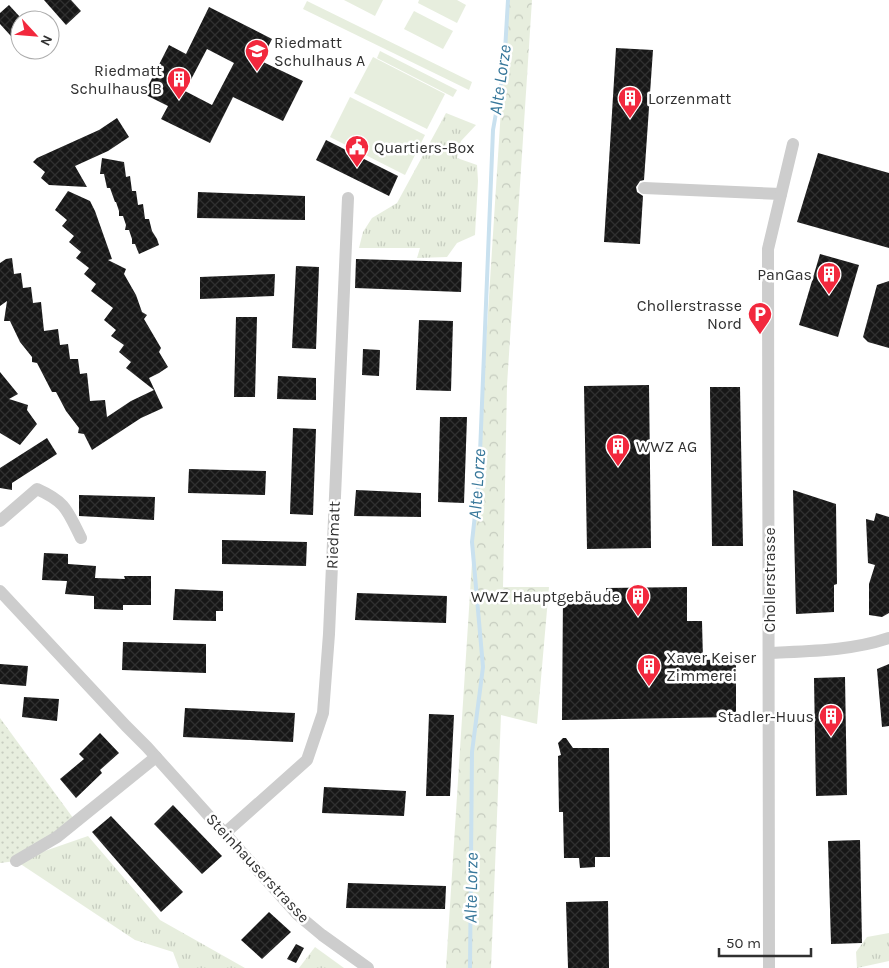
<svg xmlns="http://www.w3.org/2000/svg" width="889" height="968" font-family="Karla,sans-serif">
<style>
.grass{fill:url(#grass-tufts)}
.forest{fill:url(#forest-crowns)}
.garden{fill:url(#garden-dots)}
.pitch{fill:#e7eede}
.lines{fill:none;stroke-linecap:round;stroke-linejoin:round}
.stream{stroke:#c9e1ef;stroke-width:4}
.building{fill:url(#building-cross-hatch);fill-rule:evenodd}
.minor{stroke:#cdcdcd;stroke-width:12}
.labels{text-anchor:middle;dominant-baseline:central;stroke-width:5;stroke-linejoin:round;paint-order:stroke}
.poi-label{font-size:16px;fill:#303030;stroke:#fff;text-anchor:start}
.street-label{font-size:16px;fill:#303030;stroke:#fff}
.water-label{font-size:18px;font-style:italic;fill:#37779a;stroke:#fff}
</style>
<defs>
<pattern id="grass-tufts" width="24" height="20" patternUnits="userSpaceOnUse" patternTransform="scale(1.25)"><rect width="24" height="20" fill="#e7eede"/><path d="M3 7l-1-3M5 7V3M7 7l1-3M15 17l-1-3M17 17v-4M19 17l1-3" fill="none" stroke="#c6ccbf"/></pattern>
<pattern id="forest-crowns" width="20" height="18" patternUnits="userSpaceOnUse" patternTransform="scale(1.25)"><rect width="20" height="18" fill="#e7eede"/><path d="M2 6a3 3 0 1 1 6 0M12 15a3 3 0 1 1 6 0" fill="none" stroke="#c6ccbf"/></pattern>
<pattern id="garden-dots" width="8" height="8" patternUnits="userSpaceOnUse" patternTransform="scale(1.25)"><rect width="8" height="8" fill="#e7eede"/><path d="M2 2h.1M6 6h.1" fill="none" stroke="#c6ccbf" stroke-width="1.8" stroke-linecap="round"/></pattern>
<pattern id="building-cross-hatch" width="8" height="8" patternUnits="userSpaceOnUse" patternTransform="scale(1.25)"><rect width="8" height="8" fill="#171717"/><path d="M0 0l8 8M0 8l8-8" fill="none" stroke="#303030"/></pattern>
</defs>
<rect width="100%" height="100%" fill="#fff"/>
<g class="grass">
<path d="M446 113 476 125 461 141 457 158 477 165 478 181 475 235 457 243 447 257 417 258 420 248H359L363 232 372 218 397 203Z"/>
<path d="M88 836 160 920 245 968H179L173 952 135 940 16 861Z"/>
<path d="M889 933V961L857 968 856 952 867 937Z"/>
<path d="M315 947 344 968H299Z"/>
</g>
<path class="forest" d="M508 0H532L507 385 503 587H549L537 724 501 715 491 968H446Z"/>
<path class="garden" d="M0 718 76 822 16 861 0 863Z"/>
<g class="pitch">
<path d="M344 0H383L375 16Z"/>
<path d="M419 0H457L466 5 457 23 418 3Z"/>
<path d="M307 1 472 82 469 90 303 9Z"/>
<path d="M414 11 453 31 443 49 404 29Z"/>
<path d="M380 51 457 90 453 97 377 58Z"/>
<path d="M373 57 445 94 427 129 354 93Z"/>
<path d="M350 97 425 135 405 175 330 137Z"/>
</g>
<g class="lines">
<path class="stream" d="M470 968 472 752 483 667 472 542 479 478 493 130 504 68 508 0"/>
</g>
<g class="building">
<path d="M44 0H71L81 11 66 25Z"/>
<path d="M9 5 20 17V46L0 24V13Z"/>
<path d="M209 7 272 39 261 61 303 81 283 121 233 97 210 143 161 119 168 106 144 94 169 45 186 54ZM207 49 234 63 212 105 185 91Z"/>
<path d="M616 48 653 50 644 180 640 181 636 187 637 192 643 196 640 244 604 242Z"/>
<path d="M117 118 129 137 108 151 75 166 87 187 49 185 41 178 45 172 33 162 37 158 99 130Z"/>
<path d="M326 140 398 176 389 196 316 160Z"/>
<path d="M818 153 889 173V248L797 222Z"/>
<path d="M102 158 124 162 126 177 130 176 132 191H136L138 205 143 204 145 219H149L152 231 157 239 159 245 139 254 135 244H132V239L129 230H125L126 225 123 216H119V211L116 202H115L110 188H107L104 174H100Z"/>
<path d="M68 191 90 201 95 211 112 259 108 260 126 269 124 274 136 295 142 312 147 315 144 319 161 348 159 352 168 367 159 373 149 378 163 408 141 418 92 450 84 434 78 433 79 428 66 411 56 392H52L37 363 32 362V357L20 342 10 321H4L7 301 0 306V263L6 259 12 258 14 274 21 273 23 288 31 287 33 303 41 302 44 331 58 329 60 345 68 344 70 359H78L80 374 87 373 90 401 105 400 107 417 131 401 154 390 126 368 131 362 119 352 124 345 111 336 116 330 104 320 113 308 91 291 96 284 84 274 89 268 76 258 81 252 69 242 74 236 62 226 67 220 55 210Z"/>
<path d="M198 192 305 196V220L197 218Z"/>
<path d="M820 254 859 265 838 337 799 325Z"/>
<path d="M356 259 462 262 461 292 355 288Z"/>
<path d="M296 266 319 267 316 349 292 348Z"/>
<path d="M275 274 274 296 200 299V277Z"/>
<path d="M889 281V348L868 342 863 337 877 285Z"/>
<path d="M236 317H257L255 397H234Z"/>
<path d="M419 320 453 321 451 391 416 390Z"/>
<path d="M363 349 380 350 379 376 362 375Z"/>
<path d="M0 372 18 394 9 399 28 405 27 410 37 424 20 445 0 433Z"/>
<path d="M278 376 316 378V400L277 399Z"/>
<path d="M649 385 651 548 587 549 584 386Z"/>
<path d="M710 387H740L743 546H712Z"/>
<path d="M440 417H467L464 503 438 502Z"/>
<path d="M293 428 316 429 313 515 290 514Z"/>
<path d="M47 438 57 454 12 483V490L0 488V468Z"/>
<path d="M189 469 266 471 265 495 188 493Z"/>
<path d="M356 490 421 493V517L354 516Z"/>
<path d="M793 490 836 504 837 584 834 585V612L796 614Z"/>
<path d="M79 495 155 497 154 520 79 516Z"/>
<path d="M876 513 889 517V613L882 617 869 615V584L875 565 868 563 866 519 874 521Z"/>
<path d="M222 540 307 542 306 566 222 564Z"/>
<path d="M44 553 68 554V564L96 566 95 578 125 579 124 576H151V605H123V610L94 609V596L65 594 67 581 42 580Z"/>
<path d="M687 587V621H702L703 660 736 659V717L562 720 563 594 606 593V588Z"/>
<path d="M175 589 223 591V611H216V621L173 620Z"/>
<path d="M357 593 447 596 446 623 355 620Z"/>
<path d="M123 642 206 644V673L122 670Z"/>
<path d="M0 664 28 666 26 686 0 684Z"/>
<path d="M889 664V726L882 727 877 669Z"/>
<path d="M845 677 847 795 816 796 814 678Z"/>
<path d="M24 697 59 699 57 721 22 717Z"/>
<path d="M185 708 295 713 293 742 183 737Z"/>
<path d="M429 714 454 715 450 796H426Z"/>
<path d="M100 733 119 753 100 770 102 773 76 798 60 779 84 759 79 754Z"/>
<path d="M563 738H566L573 748H609L610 857H595V867L580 868 579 858H564L563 812H559L558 756 561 755 558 743Z"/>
<path d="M324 787 406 791 404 816 322 813Z"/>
<path d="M173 805 222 856 202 874 154 824Z"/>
<path d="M111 816 183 892 161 912 92 832Z"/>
<path d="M860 840 862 943 831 944 828 841Z"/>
<path d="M348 883 446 886 445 909 346 908Z"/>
<path d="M608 901 609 968H568L566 902Z"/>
<path d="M269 912 291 932 262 959 241 940Z"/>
<path d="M296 944 304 948 296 963 287 959Z"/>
</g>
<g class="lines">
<g class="minor">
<path d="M644 188 781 194"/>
<path d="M0 521 37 489C66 502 67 510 81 538"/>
<path d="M0 591 126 726 147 747 298 915 322 935 368 968"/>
<path d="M769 653C809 651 851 651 889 638"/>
<path d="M225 833 307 760 323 713 329 634 348 198"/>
<path d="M16 861 57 837 156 757"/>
<path d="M769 968 768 249 793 144"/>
</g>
</g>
<defs>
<g id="school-pin" transform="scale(1.25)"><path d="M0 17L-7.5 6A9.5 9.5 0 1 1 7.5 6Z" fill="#f2283d" stroke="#fff"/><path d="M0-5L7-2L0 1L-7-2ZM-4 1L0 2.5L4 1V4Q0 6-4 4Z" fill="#fff"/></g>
<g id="building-pin" transform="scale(1.25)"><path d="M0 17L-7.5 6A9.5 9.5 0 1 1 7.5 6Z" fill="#f2283d" stroke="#fff"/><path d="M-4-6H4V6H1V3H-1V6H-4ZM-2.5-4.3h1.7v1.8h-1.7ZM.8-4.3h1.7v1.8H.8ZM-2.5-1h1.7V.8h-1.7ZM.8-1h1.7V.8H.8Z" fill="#fff"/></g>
<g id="civic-pin" transform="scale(1.25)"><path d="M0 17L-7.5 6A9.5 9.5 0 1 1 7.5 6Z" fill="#f2283d" stroke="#fff"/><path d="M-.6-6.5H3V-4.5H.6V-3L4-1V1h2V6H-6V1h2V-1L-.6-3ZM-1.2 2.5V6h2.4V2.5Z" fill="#fff"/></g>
<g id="parking-pin" transform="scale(1.25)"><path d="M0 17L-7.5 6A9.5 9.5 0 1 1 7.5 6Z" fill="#f2283d" stroke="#fff"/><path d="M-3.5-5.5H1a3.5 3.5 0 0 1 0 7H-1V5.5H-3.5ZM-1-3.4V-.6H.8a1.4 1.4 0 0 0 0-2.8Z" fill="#fff"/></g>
</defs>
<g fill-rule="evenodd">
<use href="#school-pin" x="257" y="51"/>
<use href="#building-pin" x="179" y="79"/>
<use href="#building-pin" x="630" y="98"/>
<use href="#civic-pin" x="357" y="147"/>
<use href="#building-pin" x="829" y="274"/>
<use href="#parking-pin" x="760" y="314"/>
<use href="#building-pin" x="618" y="446"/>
<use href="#building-pin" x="638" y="596"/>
<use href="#building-pin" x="649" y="666"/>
<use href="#building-pin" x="831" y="716"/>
</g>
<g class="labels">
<g class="poi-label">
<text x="274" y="42">Riedmatt<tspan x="274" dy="18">Schulhaus A</tspan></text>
<text x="162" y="70" text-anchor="end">Riedmatt<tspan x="162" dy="18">Schulhaus B</tspan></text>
<text x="648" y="98">Lorzenmatt</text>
<text x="374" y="147">Quartiers-Box</text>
<text x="812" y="274" text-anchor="end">PanGas</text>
<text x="742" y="305" text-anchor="end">Chollerstrasse<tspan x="742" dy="18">Nord</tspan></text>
<text x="636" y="446">WWZ AG</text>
<text x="620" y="596" text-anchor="end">WWZ Hauptgebäude</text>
<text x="666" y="657">Xaver Keiser<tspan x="666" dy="18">Zimmerei</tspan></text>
<text x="814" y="716" text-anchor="end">Stadler-Huus</text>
</g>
<g class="street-label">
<text transform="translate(333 535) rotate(-88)">Riedmatt</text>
<text transform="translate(769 580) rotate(-90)">Chollerstrasse</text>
<text transform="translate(258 868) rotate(47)">Steinhauserstrasse</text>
</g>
<g class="water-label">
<text transform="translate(500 80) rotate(-82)">Alte Lorze</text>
<text transform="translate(477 484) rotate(-86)">Alte Lorze</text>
<text transform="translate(471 888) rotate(-89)">Alte Lorze</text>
</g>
</g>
<g transform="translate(35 35) rotate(116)"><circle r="24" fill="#ffffff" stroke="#acacac"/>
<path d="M0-4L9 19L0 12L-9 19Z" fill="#f2283d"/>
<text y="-8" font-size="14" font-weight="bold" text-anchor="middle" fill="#303030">N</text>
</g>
<path d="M719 948v8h92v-8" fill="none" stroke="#303030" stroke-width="2.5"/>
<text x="726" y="948" font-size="15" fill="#303030" stroke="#ffffff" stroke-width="4" paint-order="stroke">50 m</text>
</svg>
